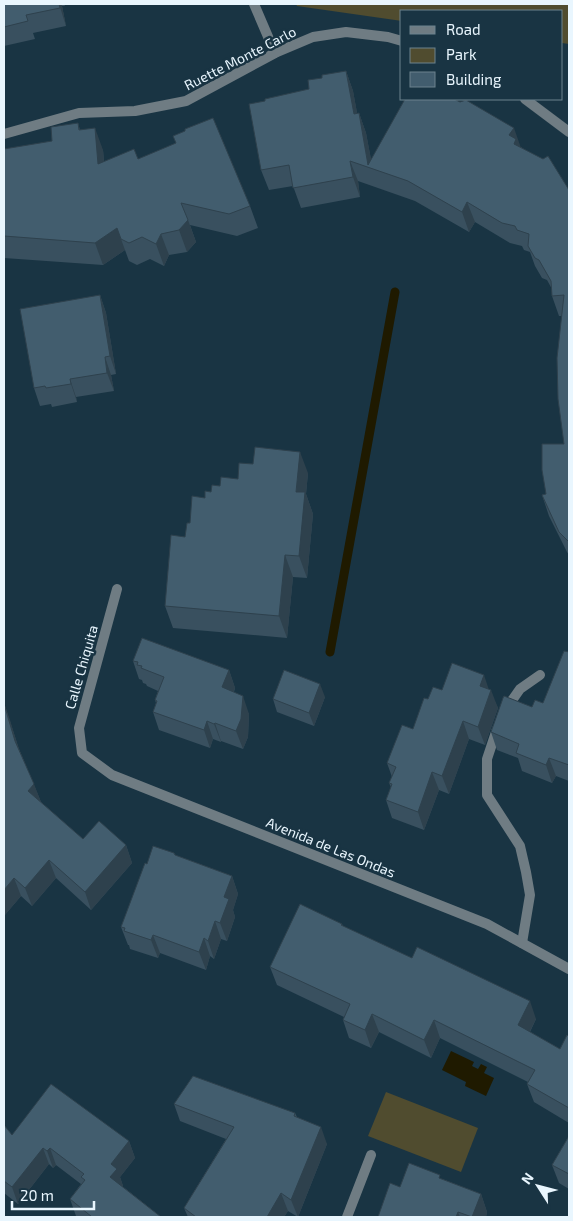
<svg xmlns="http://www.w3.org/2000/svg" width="573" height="1221" font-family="'Exo 2',sans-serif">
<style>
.green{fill:#504c2f}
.water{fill:#1f1a00}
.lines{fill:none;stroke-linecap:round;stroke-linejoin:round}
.stream{stroke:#1f1a00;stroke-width:9}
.service{stroke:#6f7c83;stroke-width:10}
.minor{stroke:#6f7c83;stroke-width:10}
.wall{fill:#39505f}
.shaded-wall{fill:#2e414d}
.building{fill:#425d6e;stroke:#2e414d}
.labels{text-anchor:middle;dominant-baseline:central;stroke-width:5;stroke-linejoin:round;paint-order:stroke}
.street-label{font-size:14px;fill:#e9f6fe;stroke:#193443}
</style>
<rect width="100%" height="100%" fill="#193443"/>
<g class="green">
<path d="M296 4H569V44L562 43V11H402V21L297 6Z"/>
<path d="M386 1092 478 1128 461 1172 368 1136Z"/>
</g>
<path class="water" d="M451 1051 474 1062 472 1066 478 1069 481 1064 487 1067 484 1073 494 1078 486 1096 465 1086 466 1082 442 1070Z"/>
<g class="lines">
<path class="stream" d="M330 652 395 292"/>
<g class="service">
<path d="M506 709 520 689 540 675"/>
<path d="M497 729 487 759V795L520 846 526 872 530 895 522 943"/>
</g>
<g class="minor">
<path d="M254 4 275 53"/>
<path d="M525 99 569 132"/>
<path d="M4 134 79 113 135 111 186 101 275 53 313 37 346 32 388 37 402 41"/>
<path d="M117 589 79 728 82 753 112 775 487 924 569 969"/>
<path d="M347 1217 371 1155"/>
</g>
</g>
<g class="wall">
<path d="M4 4H64L65 6H62L66 26 33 33 35 39 4 46Z"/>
<path d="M346 71 353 91 357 113H359L366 133 371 160 521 147 569 190V555L567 552 549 516 542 495 546 494 564 444 562 316H559L552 296V289L547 280 542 278 535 266 530 252 524 250 522 246 510 243 475 222 469 232 415 201 358 181 360 197 301 208 293 186 269 190 261 170 265 101 309 89 322 78Z"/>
<path d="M78 123 80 130 103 150 104 161 138 159 250 206 258 228 237 236 190 225 196 242 187 252 169 255 164 266 150 259 137 265 129 261 125 250 103 265 4 258V164L52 141Z"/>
<path d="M100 295 106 313 116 374 111 375 114 391 76 397 77 402 52 407 51 404 40 406 34 388Z"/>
<path d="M308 473 306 494 313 514 307 578 293 577 287 638 173 628 165 606 190 523 205 498 220 486Z"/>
<path d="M569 653V781L556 776 552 783 522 771 518 758 497 750 491 732 532 707 543 703Z"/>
<path d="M133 661 229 670 235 688 234 692 249 714 248 737 243 749 221 741V742L213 739 210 748 159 730 153 712 156 703 155 700 158 691 147 686 146 684 143 683 142 680 139 679Z"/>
<path d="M442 690H489L498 708 485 745 469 739 449 794 439 790 424 830 392 818 386 800 391 787 389 783 392 777 387 763 413 729 428 699Z"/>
<path d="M325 697 314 726 277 712 273 699Z"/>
<path d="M4 703 19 749 41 802 83 839 126 845 132 863 91 910 56 878 32 906 21 896 4 916Z"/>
<path d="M175 855 232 876 238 894 233 910 235 917 227 941 221 939 214 959 210 956 206 970 160 953 158 958 130 949 129 945H128L121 927 147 864Z"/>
<path d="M342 924 343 926 536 1019 530 1032 560 1049 569 1037V1123L534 1102 527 1084 528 1082 440 1038 431 1058 379 1032 371 1048 349 1038 343 1020 344 1017 277 985 270 967Z"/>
<path d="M174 1104 295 1113 297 1117 327 1144 298 1217 288 1211 284 1217H188L184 1208 226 1139 180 1121Z"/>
<path d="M4 1125 12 1135 129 1141 135 1158 120 1177 123 1186H122L161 1217H77L76 1216 70 1199 81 1184 56 1165 53 1168 49 1164 18 1204 4 1193Z"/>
<path d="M569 1136V1189L559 1183 552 1165Z"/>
<path d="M442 1179 481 1194 487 1212 486 1217H378L400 1187Z"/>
</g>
<g class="shaded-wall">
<path d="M59 4H61L62 6 66 26Z"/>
<path d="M346 71 353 91 361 134 354 114Z"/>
<path d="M359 113 366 133 373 169 368 165Z"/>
<path d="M95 128 103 150 106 186 98 164Z"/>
<path d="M514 128 521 148 524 160 509 135Z"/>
<path d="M350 161 358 181 360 197 353 177Z"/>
<path d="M467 202 475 222 469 232 462 212Z"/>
<path d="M188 220 196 242 187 252 179 230Z"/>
<path d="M117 228 125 250 103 265 95 243Z"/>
<path d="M161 234 169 255 164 266 156 244Z"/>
<path d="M100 295 106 313 116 374 110 356Z"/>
<path d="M105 357 111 375 114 391 107 373Z"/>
<path d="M70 379 76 397 77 402 71 384Z"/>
<path d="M300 452 308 473 306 494 313 514 307 578 299 556 296 492Z"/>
<path d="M285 555 293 577 287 638 279 616Z"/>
<path d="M229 670 235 688 228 705 222 687Z"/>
<path d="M484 675 490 693 480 686Z"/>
<path d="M320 684 325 697 314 726 309 713Z"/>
<path d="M491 690 498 708 485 745 478 727Z"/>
<path d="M243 696 249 714 248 737 243 749 236 731Z"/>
<path d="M4 703 10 720 22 760 15 741Z"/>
<path d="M207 721 213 739 210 748 204 730Z"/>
<path d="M463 721 469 739 449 794 442 776Z"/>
<path d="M215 723 221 741V742L214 724Z"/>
<path d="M549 758 556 776 552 783 546 765Z"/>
<path d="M432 772 439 790 424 830 418 812Z"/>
<path d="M34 784 41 802 28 791Z"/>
<path d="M126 845 132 863 91 910 85 892Z"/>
<path d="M49 860 56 878 32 906 25 888Z"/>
<path d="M232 876 238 894 233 910 235 917 227 941 220 923 224 897Z"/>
<path d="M14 878 21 896 4 916V890Z"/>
<path d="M215 921 221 939 214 959 208 941Z"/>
<path d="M153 935 160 953 158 958 151 940Z"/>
<path d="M204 938 210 956 206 970 199 952Z"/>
<path d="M530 1001 536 1019 524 1043 518 1025Z"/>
<path d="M372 1014 379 1032 371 1048 365 1030Z"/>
<path d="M434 1020 440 1038 431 1058 424 1040Z"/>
<path d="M321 1127 327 1144 298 1217 291 1200Z"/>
<path d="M129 1141 135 1158 120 1177 123 1186 117 1194 110 1177 111 1164Z"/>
<path d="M43 1148 49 1164 18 1204 12 1187Z"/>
<path d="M50 1148 56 1165 53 1168 47 1151Z"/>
<path d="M281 1193 288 1211 284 1217H267Z"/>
<path d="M481 1194 487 1212 486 1217H472Z"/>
<path d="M458 1212 460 1217H456Z"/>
</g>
<g class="building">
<path d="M4 4H59L60 8 26 15 28 21 4 27Z"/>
<path d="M346 71 354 114 359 113 368 165 405 99H454L460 102 466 100 514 128 509 135 516 139 514 144 543 159 548 156 569 190V542L559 532 542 495 546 494 542 470V444H564L558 399 557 358 564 295 552 296 551 281 539 260 535 258 528 246 529 234 517 230 515 226 502 223 467 202 462 212 408 181 350 161 353 177 293 188 289 165 261 170 249 104 265 101V99L309 89 308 80 322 78V75Z"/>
<path d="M213 118 250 206 229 214 181 203 188 220 179 230 161 234 156 244 142 237 129 243 121 239 117 228 95 243 4 236V149L52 141 51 127 78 123 79 130 95 128 98 164 134 149 138 159 176 143 173 136 185 131V129Z"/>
<path d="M100 295 110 356 105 357 107 373 70 379 71 384 46 388 45 386 34 388 20 309Z"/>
<path d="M255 447 300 452 296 492H305L299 556 285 555 279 616 165 606 171 535 185 537 187 523H190L192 496 205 498V491L211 492 212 485 220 486 221 477 238 479 239 463 253 464Z"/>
<path d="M142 638 229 670 222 687 243 696 241 719 236 731 215 723 214 724 207 721 204 730 153 712 157 701 155 700 164 677 141 668 142 666 137 665 138 662 133 661Z"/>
<path d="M564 651 569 652V765L549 758 546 765 516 753 519 744 491 732 503 698 504 696 532 707 535 700 543 703Z"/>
<path d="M452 663 484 675 480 686 491 690 478 727 463 721 442 776 432 772 418 812 386 800 392 784 389 783 396 767 387 763 402 725 413 729 424 698 428 699 433 687 442 690Z"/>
<path d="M284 670 320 684 309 713 273 699Z"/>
<path d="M4 704 15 741 34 784 28 791 83 839 99 821 126 845 85 892 49 860 25 888 14 878 4 890Z"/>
<path d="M153 846 174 853 175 855 232 876 224 897 229 899 220 923 215 921 208 941 204 938 199 952 153 935 151 940 124 931 125 928 121 927 145 863 147 864Z"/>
<path d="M300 904 342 924 341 925 412 958 417 947 530 1001 518 1025 560 1049 567 1035 569 1037V1108L527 1084 535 1070 434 1020 424 1040 372 1014 365 1030 343 1020 350 1004 270 967Z"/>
<path d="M193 1076 295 1113 294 1116 321 1127 291 1200 281 1193 267 1217H196L184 1208 234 1127 174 1104Z"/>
<path d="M51 1084 129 1141 111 1164 117 1169 110 1177 161 1217H92L70 1199 85 1180 81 1177 84 1174 50 1148 47 1151 43 1148 12 1187 4 1181V1125L12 1135Z"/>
<path d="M569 1136V1174L552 1165Z"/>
<path d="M409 1163 440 1175 439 1178 481 1194 472 1217 458 1212 456 1217H378L390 1183 400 1187Z"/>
</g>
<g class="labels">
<g class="street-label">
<text transform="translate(240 58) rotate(-27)">Ruette Monte Carlo</text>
<text transform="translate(81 667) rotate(-74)">Calle Chiquita</text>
<text transform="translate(331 847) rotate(22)">Avenida de Las Ondas</text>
</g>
</g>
<rect width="573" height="1221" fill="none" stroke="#e9f6fe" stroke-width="10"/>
<rect x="400" y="10" width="162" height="90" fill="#193443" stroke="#6c828e"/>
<rect x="410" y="26" width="25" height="8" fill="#6f7c83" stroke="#6c828e"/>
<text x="446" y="35" font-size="15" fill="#e9f6fe">Road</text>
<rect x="410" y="48" width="25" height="15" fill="#504c2f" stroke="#6c828e"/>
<text x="446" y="60" font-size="15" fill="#e9f6fe">Park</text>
<rect x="410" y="72" width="25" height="15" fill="#425d6e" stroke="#6c828e"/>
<text x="446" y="85" font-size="15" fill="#e9f6fe">Building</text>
<g transform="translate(538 1186) rotate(306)" stroke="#193443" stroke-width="4" paint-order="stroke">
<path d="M0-4L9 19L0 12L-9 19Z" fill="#e9f6fe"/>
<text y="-8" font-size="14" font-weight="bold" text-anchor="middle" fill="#e9f6fe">N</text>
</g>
<path d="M12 1201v8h82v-8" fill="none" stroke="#e9f6fe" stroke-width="2.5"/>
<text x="20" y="1201" font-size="15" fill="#e9f6fe" stroke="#193443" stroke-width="4" paint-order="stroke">20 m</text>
</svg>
